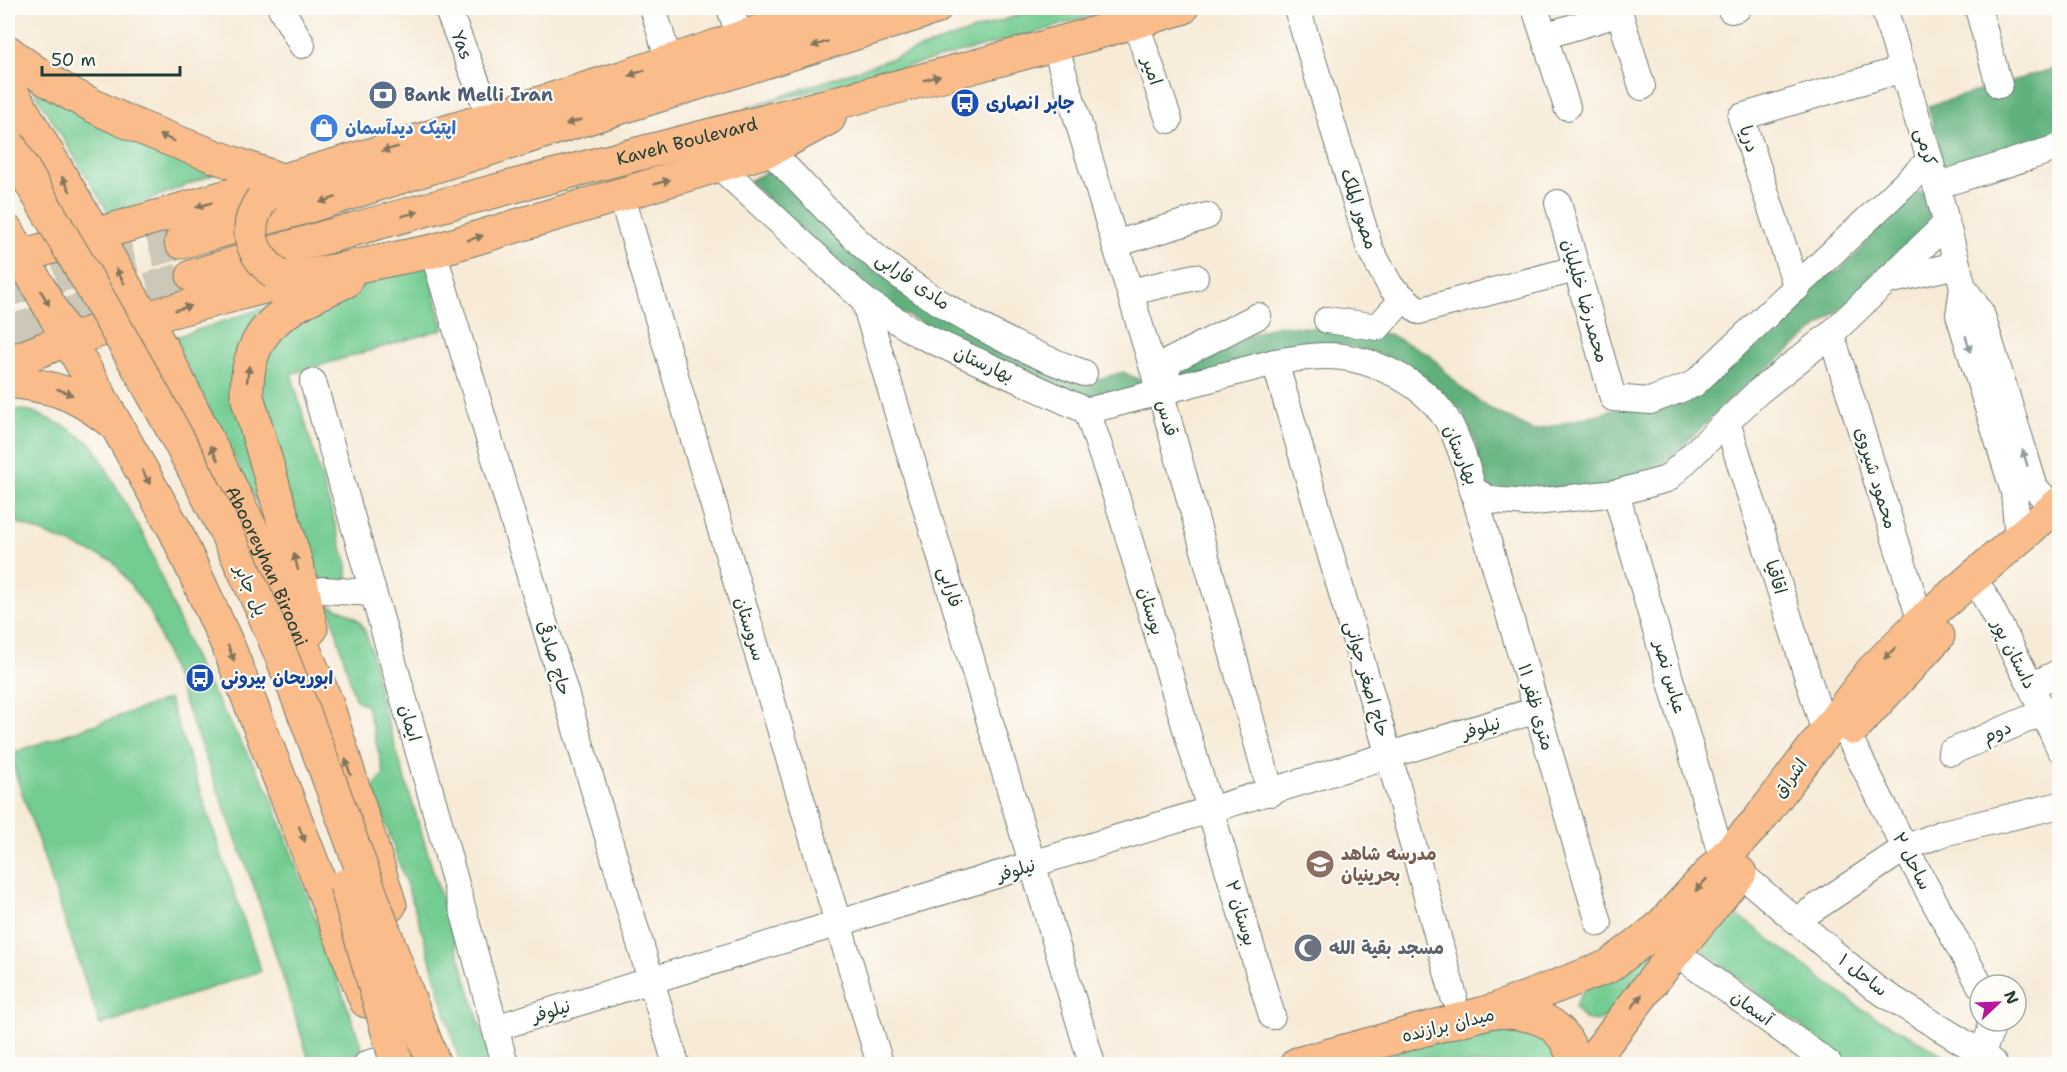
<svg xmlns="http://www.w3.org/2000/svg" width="2067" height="1072" font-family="'Shantell Sans','Playpen Sans Arabic',sans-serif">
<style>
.green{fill:#73cc92;stroke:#498463;stroke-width:1.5}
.forest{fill:#5eb07c;stroke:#3e7658;stroke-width:1.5}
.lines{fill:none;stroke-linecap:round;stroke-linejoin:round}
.major-tunnel{stroke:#ccc7b6;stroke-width:33;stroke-dasharray:33 16;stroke-linecap:butt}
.minor-casing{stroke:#6b7a6d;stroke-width:28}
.major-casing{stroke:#6b7a6d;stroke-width:35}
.minor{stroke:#fff;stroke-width:26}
.major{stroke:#f9bc8a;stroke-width:33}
.major-bridge-casing{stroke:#6b7a6d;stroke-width:35;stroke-linecap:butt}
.major-bridge{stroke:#f9bc8a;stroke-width:33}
.oneway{fill:#81765b}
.oneway2{fill:#8f9e9a}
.labels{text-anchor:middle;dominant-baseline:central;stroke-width:4.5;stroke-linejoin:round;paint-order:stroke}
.street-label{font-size:18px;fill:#1f3d34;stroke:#fdfcf7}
.service-label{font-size:18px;font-weight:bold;fill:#4e5e75;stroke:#fdfcf7;text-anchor:start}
.transit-label{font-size:18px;font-weight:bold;fill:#164399;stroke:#fdfcf7;text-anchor:start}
.shop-label{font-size:18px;font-weight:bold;fill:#366cbe;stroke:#fdfcf7;text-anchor:start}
.education-label{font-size:18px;font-weight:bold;fill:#785e54;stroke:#fdfcf7;text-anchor:start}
.worship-label{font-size:18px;font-weight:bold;fill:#5b616d;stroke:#fdfcf7;text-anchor:start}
</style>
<rect width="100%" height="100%" fill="#fdfcf7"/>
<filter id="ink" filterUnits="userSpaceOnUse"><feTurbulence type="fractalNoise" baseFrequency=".0167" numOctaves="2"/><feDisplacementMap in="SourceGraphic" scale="12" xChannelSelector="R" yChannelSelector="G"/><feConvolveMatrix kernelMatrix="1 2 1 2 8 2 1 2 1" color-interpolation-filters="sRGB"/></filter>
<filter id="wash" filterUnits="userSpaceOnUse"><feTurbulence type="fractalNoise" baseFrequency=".008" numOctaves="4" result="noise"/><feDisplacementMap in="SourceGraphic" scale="24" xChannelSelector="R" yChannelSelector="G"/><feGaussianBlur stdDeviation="1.35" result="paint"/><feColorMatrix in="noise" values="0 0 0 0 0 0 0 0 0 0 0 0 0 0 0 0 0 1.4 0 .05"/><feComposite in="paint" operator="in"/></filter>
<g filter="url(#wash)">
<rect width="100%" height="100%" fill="#f7ead7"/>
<g class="green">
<path d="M1039 8H1114L1039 32 747 108Z"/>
<path d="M34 91 139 141 227 169 110 215Z"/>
<path d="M427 260 443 329 291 374 347 565V583L320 580 273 455 257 393 273 338 363 279Z"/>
<path d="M276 304 244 348 287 560 173 338Z"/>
<path d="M8 409 31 411 66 427 93 445 146 540 198 667 270 793 364 1053 310 1063 256 892 151 613 113 561 8 519Z"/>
<path d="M329 605C340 610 354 613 361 624 373 643 375 675 380 697L492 1064H460L420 924 373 787 384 774 367 706 355 699Z"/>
<path d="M169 699 261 971 100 1025 9 754Z"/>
<path d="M1732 911 1863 1010 1960 1064H1850L1701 949Z"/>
<path d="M1685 915 1611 1013 1597 1021 1584 1019 1575 1007 1582 992Z"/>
<path d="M1524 1025 1549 1033 1563 1064H1357L1473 1028Z"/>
</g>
<g class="forest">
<path d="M2059 67V142L1946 174 1928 106Z"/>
<path d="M774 168 853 248 1089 382 1123 372 1146 383 1087 406 868 296 749 181Z"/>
<path d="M1911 192H1924L1930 217 1922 233 1888 270 1735 395 1657 471 1607 487 1494 490 1484 482 1474 439 1462 411 1427 380 1386 356 1342 344 1316 347 1189 379 1169 373 1222 354 1252 334 1278 325 1389 334 1430 355 1460 387 1489 408 1533 431 1622 408 1649 407 1810 285 1838 271 1861 250 1889 210Z"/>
</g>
</g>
<g filter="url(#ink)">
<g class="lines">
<g class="major-tunnel">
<path d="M8 290 181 242"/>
<path d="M8 332 193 276"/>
</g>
<g class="minor-casing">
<g id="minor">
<path d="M281 8 302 45"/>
<path id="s1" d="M447 8 491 118"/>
<path d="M653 8 669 62"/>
<path d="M730 8 740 38"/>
<path d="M1297 8 1370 249 1391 287 1419 311 1575 269"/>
<path d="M1535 8 1567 107"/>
<path d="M1618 8 1642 87"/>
<path d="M1884 8 1930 160 1963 287 1981 313 2035 488 2054 508"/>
<path d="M1978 8 1999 85"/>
<path d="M1731 10 1738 8"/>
<path d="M1135 21 1169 120"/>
<path d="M1544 36 1620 13"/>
<path d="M1055 45 1164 405 1271 793"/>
<path d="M769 150C799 180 828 213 859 242 916 295 1010 348 1084 373"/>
<path d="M718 165 864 300 1092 1064"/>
<path d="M1936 186 2060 147"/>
<path d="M621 194 880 1064"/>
<path d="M1558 203 1613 398 1650 401 1694 384 1930 160"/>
<path d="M1115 244 1207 216"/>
<path d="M433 251 676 1064"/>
<path d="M1888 281 1956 265"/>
<path d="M1963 287 1959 315 2014 492 2018 538"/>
<path d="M1797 288 1741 117 1903 69"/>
<path d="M1130 292 1195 277"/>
<path d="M864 300 918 334 1087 411 1275 362C1298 358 1326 353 1349 358 1391 366 1436 392 1454 433 1462 451 1468 471 1473 490L1491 500 1526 503 1616 493 1667 479 1758 392 1831 334 1946 224"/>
<path d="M1327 320 1378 327 1404 298"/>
<path d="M1831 334 1921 622"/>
<path d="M1275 362 1389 756 1454 997"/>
<path d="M313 382 440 826 505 1064"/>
<path d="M1159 391 1170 361 1258 316"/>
<path d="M1087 411 1118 502 1272 1016"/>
<path d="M1727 422 1825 732"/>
<path d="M1473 490 1599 923"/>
<path d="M1616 493 1723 861"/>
<path d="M323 590 372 593"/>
<path d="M1983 593 2031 686 2060 749"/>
<path d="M2031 686 2060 672"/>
<path d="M1848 735 1905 848 1980 985"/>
<path d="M1951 752 2044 712"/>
<path d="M1740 873 1875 988 1981 1053 1994 1064"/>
<path d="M1797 920 1905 848 1943 833 2060 805"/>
<path d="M1675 952 1829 1064"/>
<path d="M495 1028 1537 710"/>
<path d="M1981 1053 1991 1031 1990 1021"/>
<path d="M367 1064 388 1058"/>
</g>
</g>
<g class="major-casing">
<g id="major">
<path d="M8 52C87 115 187 146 281 180L277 185"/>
<path id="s2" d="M8 86 164 352 263 553 326 701 390 905"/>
<path d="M8 232 175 530 229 648 366 1001"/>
<path d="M181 242 309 206 935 8"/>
<path d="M8 260 394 148 624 77 776 26 896 8"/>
<path id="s3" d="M193 276C520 177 854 105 1182 8"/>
<path d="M8 363 69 339 145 318 303 277 433 251 769 150 829 118"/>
<path d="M8 381C55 387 74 392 112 422"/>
<path d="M311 629 301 581 247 396C245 324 289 307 346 281"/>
<path d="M1853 728 1938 636"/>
<path d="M1492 1011 1609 966 1658 929 1758 821 1872 671 1921 622 2060 503"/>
<path d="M1297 1064 1492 1011C1531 1012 1567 1019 1574 1064"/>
<path d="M1589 1064 1675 952 1740 873"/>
</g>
</g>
<use href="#minor" class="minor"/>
<use href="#major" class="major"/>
<g class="major-bridge-casing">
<g id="major-bridge">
<path d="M8 143C95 294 189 445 260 605 325 755 374 912 434 1064"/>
<path d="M262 199C242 228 250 253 276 274"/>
<path d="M346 885 397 1064"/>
</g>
</g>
<use href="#major-bridge" class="major-bridge"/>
</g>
<defs><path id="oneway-solid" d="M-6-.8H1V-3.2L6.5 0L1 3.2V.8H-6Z" transform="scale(1.5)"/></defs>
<g class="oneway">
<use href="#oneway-solid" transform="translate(820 44) rotate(162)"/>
<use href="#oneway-solid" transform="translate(637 73) rotate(161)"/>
<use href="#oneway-solid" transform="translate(932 78) rotate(-15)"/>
<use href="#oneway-solid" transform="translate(574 122) rotate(162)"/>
<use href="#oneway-solid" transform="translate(167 138) rotate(-157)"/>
<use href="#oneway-solid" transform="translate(390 149) rotate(165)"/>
<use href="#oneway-solid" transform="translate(662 182) rotate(-16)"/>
<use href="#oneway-solid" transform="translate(66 184) rotate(-120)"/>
<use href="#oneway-solid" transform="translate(328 200) rotate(162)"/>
<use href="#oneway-solid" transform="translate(204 205) rotate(163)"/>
<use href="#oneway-solid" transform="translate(410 214) rotate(-15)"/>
<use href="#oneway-solid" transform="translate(475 238) rotate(-17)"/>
<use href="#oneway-solid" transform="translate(120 276) rotate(-120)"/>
<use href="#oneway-solid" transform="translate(45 298) rotate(61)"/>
<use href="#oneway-solid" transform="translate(183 308) rotate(-15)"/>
<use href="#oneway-solid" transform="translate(248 374) rotate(-83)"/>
<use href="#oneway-solid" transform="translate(65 392) rotate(22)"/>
<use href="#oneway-solid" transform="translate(214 453) rotate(-116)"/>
<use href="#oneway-solid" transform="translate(146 477) rotate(61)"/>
<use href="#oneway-solid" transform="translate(296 562) rotate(-105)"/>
<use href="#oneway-solid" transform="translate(231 653) rotate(68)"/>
<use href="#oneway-solid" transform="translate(1890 653) rotate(134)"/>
<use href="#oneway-solid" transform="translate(348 767) rotate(-108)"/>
<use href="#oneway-solid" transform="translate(302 834) rotate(69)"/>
<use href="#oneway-solid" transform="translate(1701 885) rotate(133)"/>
<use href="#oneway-solid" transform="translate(1637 1001) rotate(-53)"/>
</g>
<g class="oneway2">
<use href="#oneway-solid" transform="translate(1968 344) rotate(73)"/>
<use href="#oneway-solid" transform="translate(2025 458) rotate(-108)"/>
</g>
</g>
<defs>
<g id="bank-disc" transform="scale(1.5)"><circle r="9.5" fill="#5c6f8a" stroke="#fdfcf7"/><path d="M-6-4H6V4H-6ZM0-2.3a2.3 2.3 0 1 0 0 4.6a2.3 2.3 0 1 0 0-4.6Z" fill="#fff"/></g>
<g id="bus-disc" transform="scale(1.5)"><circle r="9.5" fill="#1a4fb4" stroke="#fdfcf7"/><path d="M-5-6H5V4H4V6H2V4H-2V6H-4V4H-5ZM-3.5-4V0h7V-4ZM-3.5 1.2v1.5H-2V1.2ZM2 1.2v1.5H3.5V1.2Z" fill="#fff"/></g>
<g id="shop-disc" transform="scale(1.5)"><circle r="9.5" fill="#3f7fe0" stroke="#fdfcf7"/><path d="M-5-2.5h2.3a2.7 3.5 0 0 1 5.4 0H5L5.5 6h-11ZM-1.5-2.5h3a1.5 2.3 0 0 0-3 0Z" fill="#fff"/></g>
<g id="school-disc" transform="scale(1.5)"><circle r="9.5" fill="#8d6e63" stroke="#fdfcf7"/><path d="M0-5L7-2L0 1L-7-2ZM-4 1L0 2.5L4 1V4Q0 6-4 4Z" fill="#fff"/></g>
<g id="mosque-disc" transform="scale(1.5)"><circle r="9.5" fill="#6b7280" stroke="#fdfcf7"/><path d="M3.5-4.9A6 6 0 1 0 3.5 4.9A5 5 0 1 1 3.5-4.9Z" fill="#fff"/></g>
</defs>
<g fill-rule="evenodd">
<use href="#bank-disc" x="383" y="95"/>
<use href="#bus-disc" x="965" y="103"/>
<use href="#shop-disc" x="324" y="128"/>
<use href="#bus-disc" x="200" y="678"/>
<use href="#school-disc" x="1320" y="864"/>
<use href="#mosque-disc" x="1308" y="948"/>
</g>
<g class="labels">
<g class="street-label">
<text stroke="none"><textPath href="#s1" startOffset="40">Yas</textPath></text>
<text transform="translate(1152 71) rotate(71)">امیر</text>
<text transform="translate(1749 139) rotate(72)">دریا</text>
<text stroke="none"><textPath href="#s3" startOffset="512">Kaveh Boulevard</textPath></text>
<text transform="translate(1926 147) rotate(74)">کرمی</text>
<text transform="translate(1359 209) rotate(72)">مصور الملک</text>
<text transform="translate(913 281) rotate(35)">مادی فارابی</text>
<text transform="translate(1585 301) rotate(74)">محمدرضا خلیلیان</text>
<text transform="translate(984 364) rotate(24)">بهارستان</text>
<text transform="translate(1167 418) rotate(74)">قدس</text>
<text transform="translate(1461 455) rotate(67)">بهارستان</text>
<text transform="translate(1876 478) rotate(73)">محمود شیروی</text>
<text stroke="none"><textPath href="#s2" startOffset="546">Abooreyhan Birooni</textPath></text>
<text transform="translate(1776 577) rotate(73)">اقاقیا</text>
<text transform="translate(950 587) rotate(73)">فارابی</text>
<text transform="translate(251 590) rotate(65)">پل جابر</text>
<text transform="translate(1151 611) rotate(73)">بوستان</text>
<text transform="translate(750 629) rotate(73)">سروستان</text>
<text transform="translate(2014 654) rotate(63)">داستان پور</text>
<text transform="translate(554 658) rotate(73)">حاج صادقی</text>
<text transform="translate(1670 677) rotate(74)">عباس نصر</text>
<text transform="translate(1367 679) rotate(74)">حاج اصغر جوانی</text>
<text transform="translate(1536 707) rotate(74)">۱۱ متری ظفر</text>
<text transform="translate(410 723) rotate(74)">ایمان</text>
<text transform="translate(1481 728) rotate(-17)">نیلوفر</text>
<text transform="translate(1997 732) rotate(-24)">دوم</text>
<text transform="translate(1790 778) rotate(-53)">اشراق</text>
<text transform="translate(1912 861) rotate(62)">ساحل ۲</text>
<text transform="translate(1016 870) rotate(-17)">نیلوفر</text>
<text transform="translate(1241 913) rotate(73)">بوستان ۲</text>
<text transform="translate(1863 975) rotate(38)">ساحل ۱</text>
<text transform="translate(1752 1008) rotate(36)">آسمان</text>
<text transform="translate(551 1011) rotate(-17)">نیلوفر</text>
<text transform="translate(1448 1025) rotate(-14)">میدان برازنده</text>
</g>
<g class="service-label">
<text x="404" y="95">Bank Melli Iran</text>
</g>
<g class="transit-label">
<text x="986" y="103">جابر انصاری</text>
<text x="221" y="678">ابوریحان بیرونی</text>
</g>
<g class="shop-label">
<text x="345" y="128">اپتیک دیدآسمان</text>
</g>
<g class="education-label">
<text x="1341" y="854">مدرسه شاهد<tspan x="1341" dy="21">بحرینیان</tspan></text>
</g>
<g class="worship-label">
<text x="1329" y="948">مسجد بقیة الله</text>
</g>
</g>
<rect width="2067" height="1072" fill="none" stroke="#fdfcf7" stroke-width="30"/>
<g transform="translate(1998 1003) rotate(67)"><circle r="28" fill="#fdfcf7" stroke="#a4b0a9" stroke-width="1.5"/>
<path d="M0-4.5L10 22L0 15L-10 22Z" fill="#b5179e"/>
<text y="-9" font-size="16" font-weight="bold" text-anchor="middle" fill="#1f3d34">N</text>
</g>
<path d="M42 66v9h138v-9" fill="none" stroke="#1f3d34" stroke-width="3"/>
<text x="51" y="66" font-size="18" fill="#1f3d34" stroke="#fdfcf7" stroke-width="4.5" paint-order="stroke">50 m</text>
</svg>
